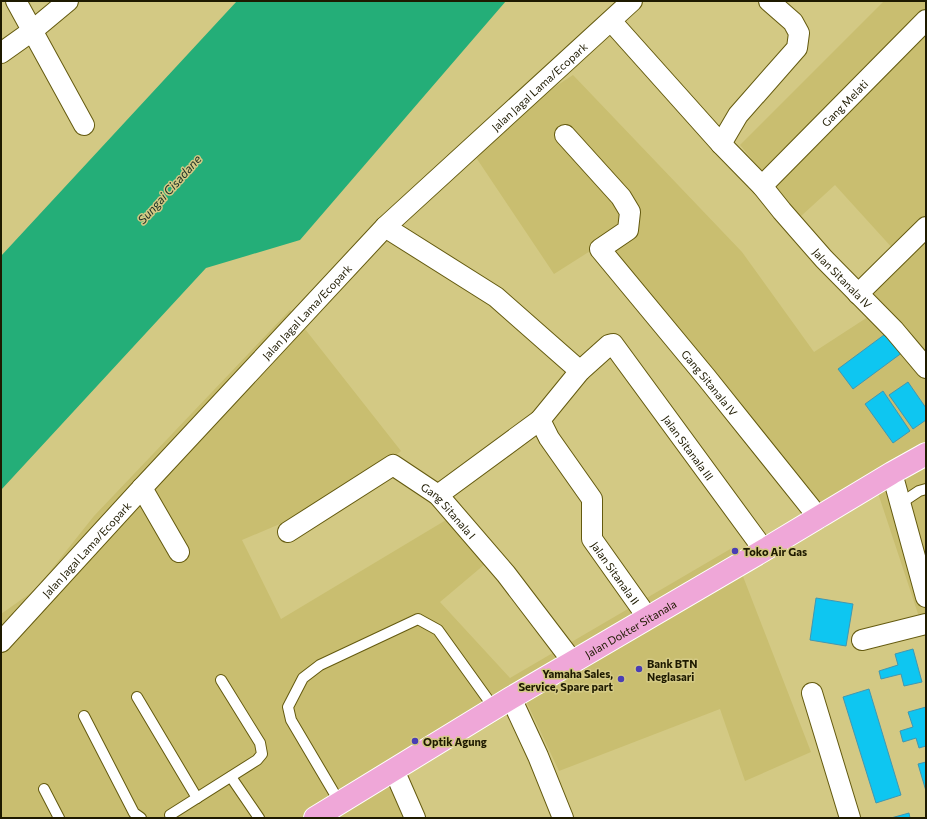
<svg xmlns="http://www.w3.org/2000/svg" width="927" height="819" font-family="Commissioner,sans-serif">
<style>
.built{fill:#c9be70}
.water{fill:#24ae78}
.building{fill:#0ec6f1;stroke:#4197b1}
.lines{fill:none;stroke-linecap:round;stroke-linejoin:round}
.lane-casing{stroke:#645a0f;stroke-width:12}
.street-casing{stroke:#645a0f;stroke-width:22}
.primary-casing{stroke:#fff;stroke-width:24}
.lane{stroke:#fff;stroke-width:10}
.street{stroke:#fff;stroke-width:20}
.primary{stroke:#efa7d8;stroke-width:22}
.poi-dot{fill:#4a3eb4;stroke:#d3c984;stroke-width:1.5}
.labels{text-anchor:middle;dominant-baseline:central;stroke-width:3;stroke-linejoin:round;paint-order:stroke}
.street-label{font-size:11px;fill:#1e1a00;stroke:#d3c984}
.poi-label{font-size:11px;font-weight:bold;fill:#1e1a00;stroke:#d3c984;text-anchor:start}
.water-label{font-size:12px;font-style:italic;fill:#1b3026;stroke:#d3c984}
</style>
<rect width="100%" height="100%" fill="#d3c984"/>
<g class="built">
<path d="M884 1H926V638L878 493 817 521 606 241 554 274 467 144 573 75 742 252 814 352 874 313 855 294 895 251 835 185 800 217 740 145Z"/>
<path d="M290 310 401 451 348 495 242 540 281 619 446 520 485 564 440 602 510 678 732 548 811 752 745 781 720 709 559 771 527 703 407 775 421 818H1V614L35 590 94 516Z"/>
</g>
<path class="water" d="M237 1H506L300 240 206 268 1 490V256Z"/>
<g class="building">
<path d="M888 332 903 352 853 389 838 369Z"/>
<path d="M908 382 926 408V420L913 429 889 395Z"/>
<path d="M883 391 910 431 893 443 865 404Z"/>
<path d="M816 598 853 604 846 646 810 640Z"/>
<path d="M913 649 922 682 904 686 901 674 881 679 879 671 898 665 895 654Z"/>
<path d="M869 689 901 795 876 803 843 697Z"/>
<path d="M926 707V746L919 748 916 738 903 742 900 731 913 727 908 712Z"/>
<path d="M926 762V791L918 764Z"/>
<path d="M909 813 910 818H891Z"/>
</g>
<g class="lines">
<g class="lane-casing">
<g id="lane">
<path d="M901 503 919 491 926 489"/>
<path d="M137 697 197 798"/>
<path d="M84 716 134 813 141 818"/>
<path d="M231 777 259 818"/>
<path d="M44 789 59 818"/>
<path d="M340 803 291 720 288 707 303 678 320 665 418 619 438 630 494 708"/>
<path d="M170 815 257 760 262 754 260 743 221 680"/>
</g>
</g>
<g class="street-casing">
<g id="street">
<path d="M16 1 84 125"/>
<path id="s1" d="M611 21 721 144 762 186 782 211 824 259 894 330 926 368"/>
<path d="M1 53 32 31 68 1"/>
<path id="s2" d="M565 135 621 197 630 212 628 230 600 249 706 377 819 518"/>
<path d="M721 144 738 115 797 48 799 33 793 22 769 1"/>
<path id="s3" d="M762 186 926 20"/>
<path d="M385 227 496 297 580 371"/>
<path d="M858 294 926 227"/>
<path id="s4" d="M540 420 549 438 592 499V539L648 618"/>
<path d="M892 473 926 597"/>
<path d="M142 488 179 552"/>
<path id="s5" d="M438 495 540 420 580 371 609 345 613 344 764 550"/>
<path id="s6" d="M288 532 393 465 438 495 506 574 573 662"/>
<path d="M862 640 926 624"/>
<path id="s7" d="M1 642 142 488 385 227 632 1"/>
<path d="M812 693 850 818"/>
<path d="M511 698 538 756 563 818"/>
<path d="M394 770 415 818"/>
</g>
</g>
<g class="primary-casing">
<g id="primary">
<path id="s8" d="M315 818 511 698 764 550 892 473 926 454"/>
</g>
</g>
<use href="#lane" class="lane"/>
<use href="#street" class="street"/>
<use href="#primary" class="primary"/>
</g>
<g class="poi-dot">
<circle cx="735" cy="551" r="4"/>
<circle cx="639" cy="669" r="4"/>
<circle cx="621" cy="679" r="4"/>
<circle cx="415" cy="741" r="4"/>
</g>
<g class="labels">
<g class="street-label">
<text stroke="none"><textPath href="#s7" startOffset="774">Jalan Jagal Lama/Ecopark</textPath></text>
<text stroke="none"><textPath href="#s3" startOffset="117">Gang Melati</textPath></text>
<text stroke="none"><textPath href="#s1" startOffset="346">Jalan Sitanala IV</textPath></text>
<text stroke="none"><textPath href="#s7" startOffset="450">Jalan Jagal Lama/Ecopark</textPath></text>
<text stroke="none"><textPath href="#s2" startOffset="326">Gang Sitanala IV</textPath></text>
<text stroke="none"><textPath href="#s5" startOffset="361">Jalan Sitanala III</textPath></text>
<text stroke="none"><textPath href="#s6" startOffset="197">Gang Sitanala I</textPath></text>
<text stroke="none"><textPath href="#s7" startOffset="126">Jalan Jagal Lama/Ecopark</textPath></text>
<text stroke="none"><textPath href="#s4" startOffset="176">Jalan Sitanala II</textPath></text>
<text stroke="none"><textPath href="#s8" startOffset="368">Jalan Dokter Sitanala</textPath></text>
</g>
<g class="poi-label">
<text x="743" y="551">Toko Air Gas</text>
<text x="647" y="663">Bank BTN<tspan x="647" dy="13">Neglasari</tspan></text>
<text x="613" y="673" text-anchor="end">Yamaha Sales,<tspan x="613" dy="13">Service, Spare part</tspan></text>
<text x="423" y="741">Optik Agung</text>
</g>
<g class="water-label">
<text transform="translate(169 189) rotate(-48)">Sungai Cisadane</text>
</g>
</g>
<rect width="927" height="819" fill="none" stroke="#1e1a00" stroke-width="4"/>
</svg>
